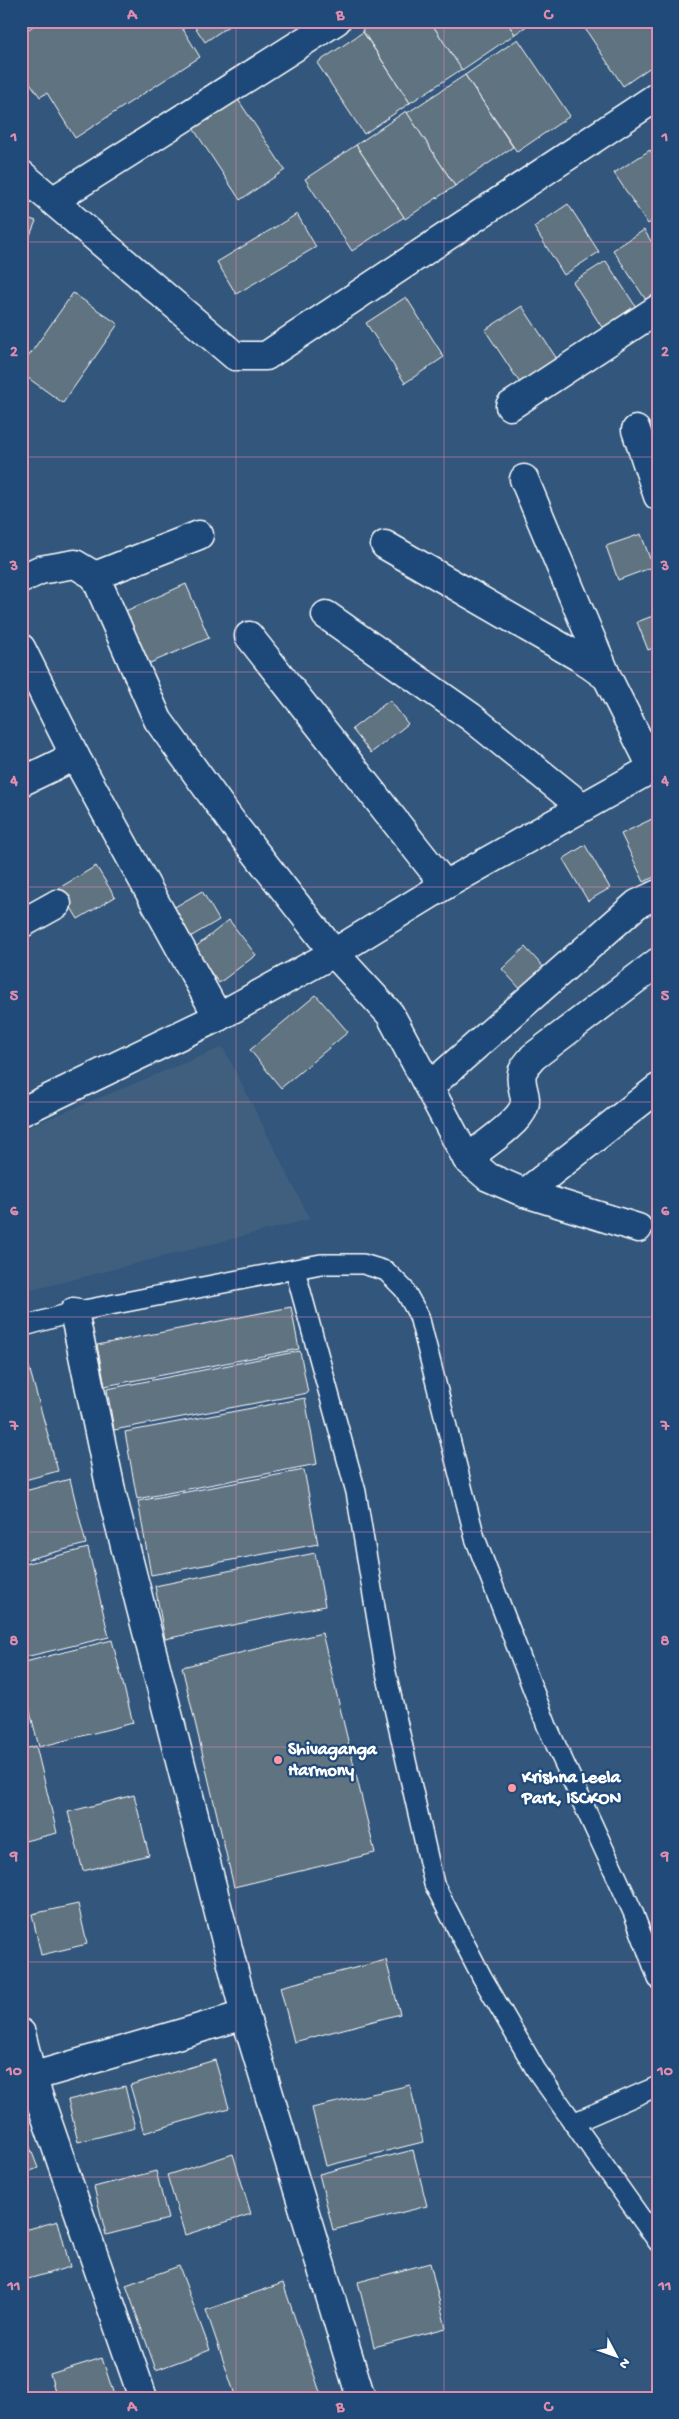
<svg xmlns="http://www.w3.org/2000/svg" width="679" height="2419" font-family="'Gochi Hand',sans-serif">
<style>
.built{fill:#405f7e}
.building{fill:#607381;stroke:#fff}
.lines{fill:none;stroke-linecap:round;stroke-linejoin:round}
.lane-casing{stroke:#fff;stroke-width:22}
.street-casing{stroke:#fff;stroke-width:31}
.lane{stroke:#1f4a7a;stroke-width:19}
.street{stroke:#1f4a7a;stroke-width:28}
.grid{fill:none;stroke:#e08cad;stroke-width:1;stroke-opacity:0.55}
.poi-dot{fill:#ff9aa2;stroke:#1f4a7a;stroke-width:2}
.labels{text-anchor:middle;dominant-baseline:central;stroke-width:4.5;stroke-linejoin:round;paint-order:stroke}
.poi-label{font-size:18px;font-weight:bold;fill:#fff;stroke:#1f4a7a;text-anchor:start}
.neatline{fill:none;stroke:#e08cad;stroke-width:2}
.grid-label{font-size:16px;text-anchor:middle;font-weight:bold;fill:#e08cad}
</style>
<rect width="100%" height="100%" fill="#32567c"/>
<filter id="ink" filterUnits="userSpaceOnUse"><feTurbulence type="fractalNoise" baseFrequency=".02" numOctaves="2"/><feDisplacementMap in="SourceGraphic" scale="10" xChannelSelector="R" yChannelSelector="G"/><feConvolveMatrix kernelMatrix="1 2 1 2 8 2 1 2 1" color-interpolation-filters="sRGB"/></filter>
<g filter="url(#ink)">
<path class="built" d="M223 1047 310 1219 21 1293V1130Z"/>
<g class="building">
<path d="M41 21H178L200 57 75 138 47 93 40 97 21 70V34Z"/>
<path d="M191 21H236L205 42Z"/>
<path d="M375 21H430L462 69 410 103 362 30Z"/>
<path d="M430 21H506L515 34 462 70Z"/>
<path d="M506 21H534L515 34Z"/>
<path d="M580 21H654L658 26V62L623 86Z"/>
<path d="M363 32 410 103 364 134 317 63Z"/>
<path d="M518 39 570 116 517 152 465 75Z"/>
<path d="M465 75 513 147 455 186 407 113Z"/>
<path d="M235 95 285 170 240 200 191 125Z"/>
<path d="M406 111 455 186 405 219 356 145Z"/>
<path d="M356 145 404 217 352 251 305 179Z"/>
<path d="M650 150 658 162V217L648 224 614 173Z"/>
<path d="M568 204 599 252 564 275 534 227Z"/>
<path d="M297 214 316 247 236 294 217 262Z"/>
<path d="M21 216 36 221 21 257Z"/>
<path d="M658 224V240L651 229Z"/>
<path d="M644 230 658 252V293L646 300 613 250Z"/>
<path d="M606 261 636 307 603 329 573 282Z"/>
<path d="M73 293 118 324 63 403 21 373V367Z"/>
<path d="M406 297 444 357 405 383 366 323Z"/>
<path d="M522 306 557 359 520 383 485 330Z"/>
<path d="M641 534 653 567 618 580 606 546Z"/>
<path d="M186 584 209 638 143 666 121 613Z"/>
<path d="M658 614V646L648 650 637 622Z"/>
<path d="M390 700 408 724 371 753 352 729Z"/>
<path d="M654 818 658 826V875L644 882 621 834Z"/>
<path d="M585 845 610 888 588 901 563 859Z"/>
<path d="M96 866 115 897 78 919 59 888Z"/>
<path d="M202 891 219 920 190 937 173 908Z"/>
<path d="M229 920 256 955 219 983 193 949Z"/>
<path d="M525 947 546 970 523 992 502 969Z"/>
<path d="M316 995 348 1032 281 1088 250 1050Z"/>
<path d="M291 1307 299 1349 105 1386 97 1345Z"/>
<path d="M21 1349H24L58 1471 21 1481Z"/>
<path d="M300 1351 308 1393 114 1430 107 1389Z"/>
<path d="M305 1398 317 1464 137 1499 125 1432Z"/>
<path d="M304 1470 318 1544 151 1575 138 1501Z"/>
<path d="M70 1479 86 1544 21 1561V1492Z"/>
<path d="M88 1548 109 1637 21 1658V1565Z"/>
<path d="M315 1553 325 1606 165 1639 155 1586Z"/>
<path d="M322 1633 375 1853 234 1887 182 1667Z"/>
<path d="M112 1640 133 1723 39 1747 21 1676V1663Z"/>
<path d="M36 1746 57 1833 21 1842V1750Z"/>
<path d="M134 1795 149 1855 83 1871 68 1812Z"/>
<path d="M78 1904 87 1944 41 1955 32 1914Z"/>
<path d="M386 1960 400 2014 294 2042 280 1987Z"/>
<path d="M215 2060 229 2108 144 2133 130 2085Z"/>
<path d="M410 2085 423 2142 326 2166 312 2108Z"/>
<path d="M125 2086 135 2128 78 2142 68 2100Z"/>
<path d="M21 2129H23L38 2168 21 2175Z"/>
<path d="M413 2150 427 2206 333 2230 319 2174Z"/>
<path d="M233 2154 251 2214 185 2235 167 2175Z"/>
<path d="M156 2171 168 2219 106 2235 94 2187Z"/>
<path d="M58 2221 70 2267 21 2281V2231Z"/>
<path d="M430 2263 446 2328 374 2347 358 2282Z"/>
<path d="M179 2266 210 2350 156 2370 126 2285Z"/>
<path d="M283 2283 322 2398H236L206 2310Z"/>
<path d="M102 2358 115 2398H57L50 2374Z"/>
</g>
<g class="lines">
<g class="lane-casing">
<g id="lane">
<path d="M295 1270 356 1492 385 1668 434 1884 482 1977 536 2070 658 2242"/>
<path d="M21 1327 74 1312 321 1264H363L386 1271 404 1289 419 1316 475 1538 547 1726 633 1912 658 1979"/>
<path d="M573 2123 658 2086"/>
</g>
</g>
<g class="street-casing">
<g id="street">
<path d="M21 174 235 356H266L658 96"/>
<path d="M54 200 336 21"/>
<path d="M510 406 658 309"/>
<path d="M636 430 658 496"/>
<path d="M524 479 607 677 652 767"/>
<path d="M385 545 579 657 607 677"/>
<path d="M95 576 199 535"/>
<path d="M21 579 40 570 75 564 95 576 158 720 234 825 334 953 390 1014 467 1159 488 1177 525 1193 638 1228"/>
<path d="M326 615 471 717 581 806"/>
<path d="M249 636 445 885"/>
<path d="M21 648 75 756 218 1017"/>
<path d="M21 782 75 756"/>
<path d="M21 924 57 904"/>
<path d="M429 1087 637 904 658 894"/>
<path d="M21 1112 218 1017 334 953 445 885 658 765"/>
<path d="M467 1159C481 1147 518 1124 524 1107 528 1096 519 1085 522 1073 524 1067 529 1062 533 1057L658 962"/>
<path d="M525 1193 658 1088"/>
<path d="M74 1312 112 1495 245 2015 361 2398"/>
<path d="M21 2033 32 2077 143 2398"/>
<path d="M21 2080 245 2015"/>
</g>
</g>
<use href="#lane" class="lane"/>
<use href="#street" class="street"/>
</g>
</g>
<path class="grid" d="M236 21V2398M444 21V2398M21 242H658M21 457H658M21 672H658M21 887H658M21 1102H658M21 1317H658M21 1532H658M21 1747H658M21 1962H658M21 2177H658"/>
<g class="poi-dot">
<circle cx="278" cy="1760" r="5"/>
<circle cx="512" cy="1788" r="5"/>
</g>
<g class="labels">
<g class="poi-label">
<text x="288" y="1750">Shivaganga<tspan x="288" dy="21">Harmony</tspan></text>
<text x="522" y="1778">Krishna Leela<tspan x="522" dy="21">Park, ISCKON</tspan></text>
</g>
</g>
<rect width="679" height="2419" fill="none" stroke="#1f4a7a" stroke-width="55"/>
<g transform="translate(616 2356) rotate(131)" stroke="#1f4a7a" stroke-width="4" paint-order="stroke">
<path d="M0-4L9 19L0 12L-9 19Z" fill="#ffffff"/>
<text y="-8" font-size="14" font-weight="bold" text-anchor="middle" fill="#ffffff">N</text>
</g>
<rect x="28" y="28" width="624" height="2364" class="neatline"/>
<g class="grid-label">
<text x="132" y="19">A</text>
<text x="340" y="19">B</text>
<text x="548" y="19">C</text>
<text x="14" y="141">1</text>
<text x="665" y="141">1</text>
<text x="14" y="356">2</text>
<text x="665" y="356">2</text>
<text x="14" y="570">3</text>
<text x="665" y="570">3</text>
<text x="14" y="785">4</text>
<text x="665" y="785">4</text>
<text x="14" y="1000">5</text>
<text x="665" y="1000">5</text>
<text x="14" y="1215">6</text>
<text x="665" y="1215">6</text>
<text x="14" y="1430">7</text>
<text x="665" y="1430">7</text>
<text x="14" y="1645">8</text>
<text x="665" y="1645">8</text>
<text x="14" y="1860">9</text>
<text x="665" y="1860">9</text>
<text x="14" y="2075">10</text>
<text x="665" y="2075">10</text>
<text x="14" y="2290">11</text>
<text x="665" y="2290">11</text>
<text x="132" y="2411">A</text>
<text x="340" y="2411">B</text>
<text x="548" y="2411">C</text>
</g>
</svg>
